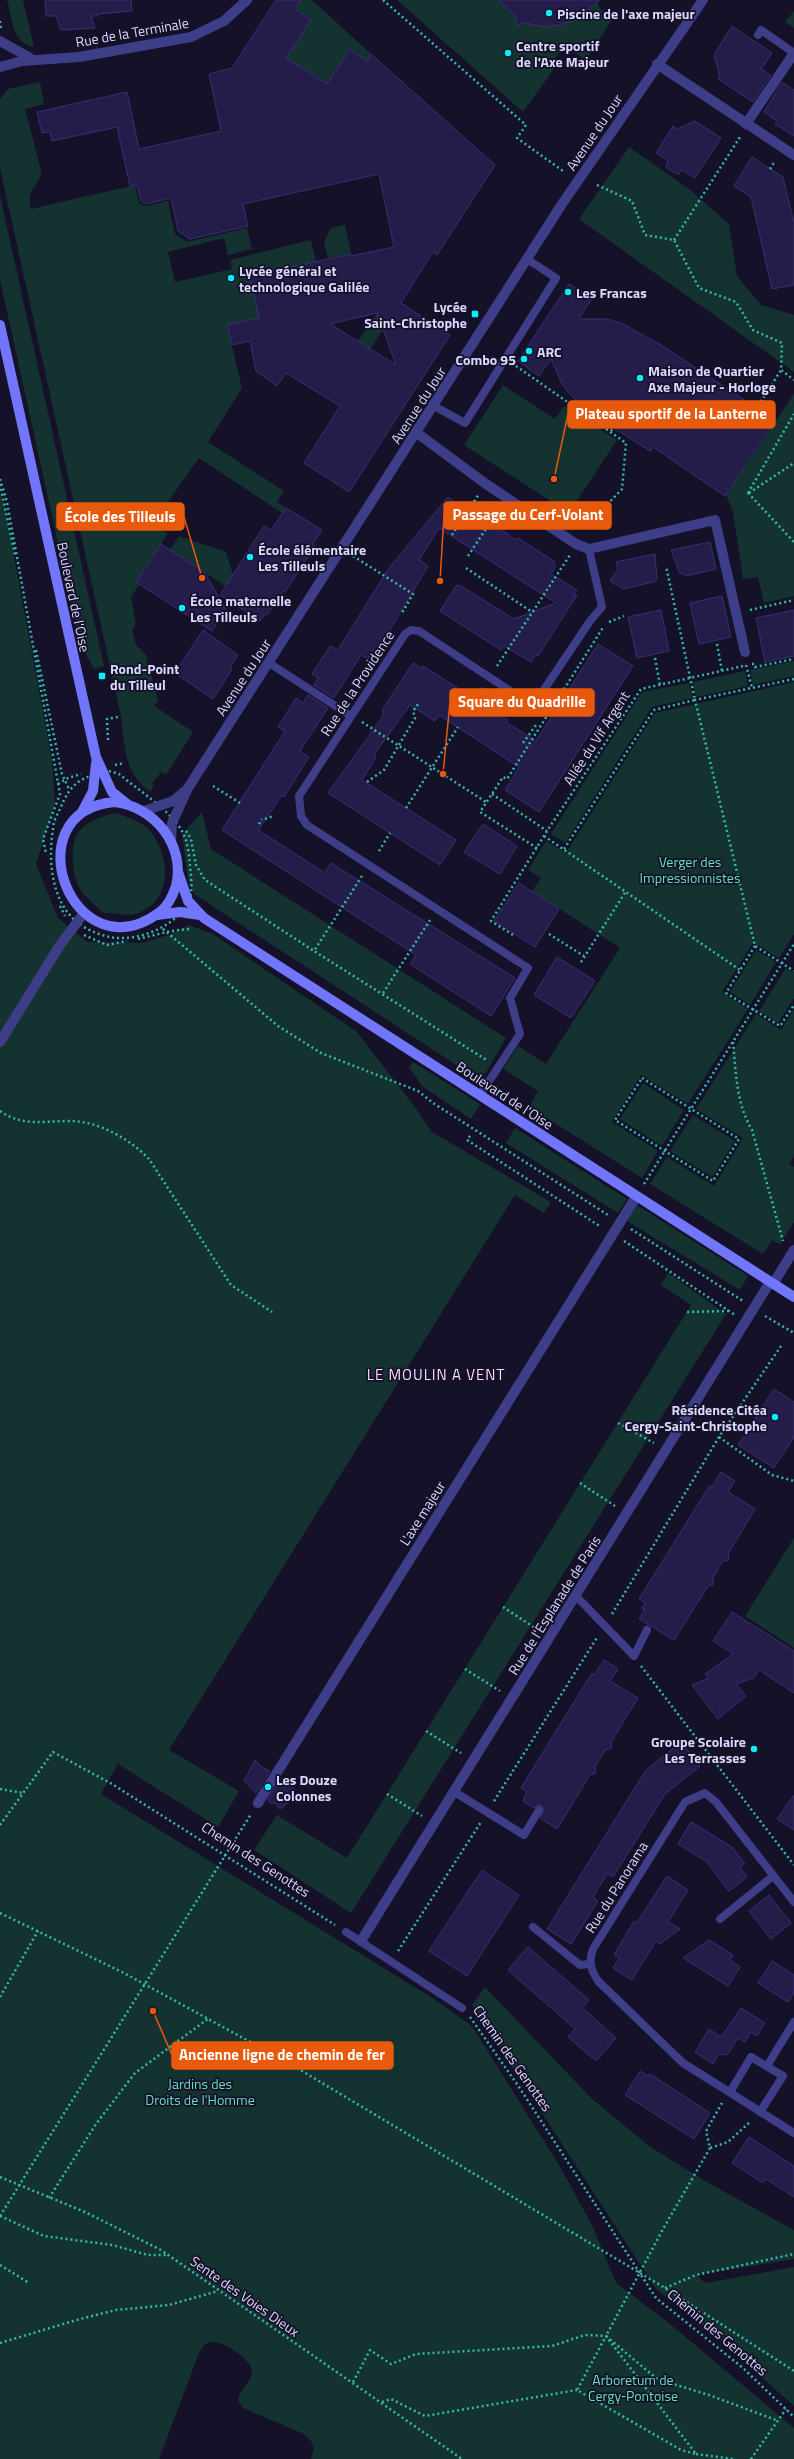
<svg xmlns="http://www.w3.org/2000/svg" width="794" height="2459" font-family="'Titillium Web',sans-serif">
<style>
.green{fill:#143330}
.building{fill:#241d4a;stroke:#3a2f75;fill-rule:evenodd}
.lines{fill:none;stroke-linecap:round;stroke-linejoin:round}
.path{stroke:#32baab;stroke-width:2.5;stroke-dasharray:2 3;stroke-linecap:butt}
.lane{stroke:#3d3e87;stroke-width:8}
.street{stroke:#3d3e87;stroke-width:10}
.secondary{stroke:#7276fd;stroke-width:10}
.poi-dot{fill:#09effb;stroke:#141129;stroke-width:1.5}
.labels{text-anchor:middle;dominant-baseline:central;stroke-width:3.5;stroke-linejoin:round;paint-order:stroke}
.poi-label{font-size:14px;font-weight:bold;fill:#dcd9fe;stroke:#141129;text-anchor:start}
.street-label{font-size:14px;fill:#dcd9fe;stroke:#141129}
.park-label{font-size:14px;fill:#65dfba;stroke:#141129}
.neighbourhood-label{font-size:15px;letter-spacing:1px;fill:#fedbf3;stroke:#141129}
.leader{fill:none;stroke:#e8590c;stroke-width:1.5}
.callout-dot{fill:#e8590c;stroke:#141129;stroke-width:1.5}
.callout{fill:#e8590c;stroke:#e8590c;stroke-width:1.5}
.callout-label{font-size:15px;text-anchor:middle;font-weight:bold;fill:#fff}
</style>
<rect width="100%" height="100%" fill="#141129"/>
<g class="green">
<path d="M7 0H23L34 47C11 43 13 19 7 0Z"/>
<path d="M301 0H312L371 54 367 61 350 49 327 84 286 58 311 20 295 9Z"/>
<path d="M397 0H598L599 8 613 18 586 60 564 46 549 66 554 69 523 112Z"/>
<path d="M794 11V28L785 22Z"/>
<path d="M40 82 44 104 25 109 41 170C41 187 25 187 31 209L135 185 139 203 146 206 168 201 175 234 187 242 247 228 252 249 228 255 224 238 168 252 175 282 232 269 230 260 311 240 316 262 259 318 227 325 242 388 208 442 284 491 277 502 286 508 282 513 199 458 151 526 168 533 136 582 139 584 131 598 136 624 132 630 136 645 146 655 158 700 154 706 193 732 166 775 161 772 152 784 154 785 150 792C123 771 125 747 121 716L0 168V99L8 89Z"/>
<path d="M629 147 688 188 729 224 737 276 761 305 794 315V372L579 219Z"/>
<path d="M0 196 104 666 94 669 80 643 0 280Z"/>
<path d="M345 225 351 254 328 258 324 242 331 228Z"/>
<path d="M397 309 370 349 358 341 377 313Z"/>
<path d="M503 385 555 419 564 406 617 440 569 513 464 445Z"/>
<path d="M794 394V596L764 603 758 577 743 579 733 511 726 495Z"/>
<path d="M0 492 5 508 52 760 55 804 36 864 58 918 87 942 143 943 168 935 189 925 213 934 357 1032 414 1106 432 1132 551 1202 544 1213 515 1195 169 1750 239 1791 218 1827 118 1764 101 1794 434 1999 469 2024 475 2031 559 2165 592 2225 616 2283 670 2324 794 2428V2459H311L314 2448 311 2441 304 2434 243 2408 238 2400C240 2389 251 2383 252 2372 253 2360 221 2339 209 2342 204 2344 202 2349 199 2353L159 2459H0Z"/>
<path d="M179 536 226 552 236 585 233 591 170 550Z"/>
<path d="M794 661V676L753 685 750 670Z"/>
<path d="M745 671 748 686 696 697 693 682Z"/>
<path d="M794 682V934L779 958 753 943 722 992 748 1009 688 1104 641 1075 612 1122 658 1151 642 1178 529 1107 538 1091 503 1069 518 1046 546 1064 620 948 532 891 541 878 528 870 546 841 566 853 655 713Z"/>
<path d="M689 683 693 698 652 707 565 843 551 834 642 692Z"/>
<path d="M202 812 211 849 506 1038 481 1081 194 894 188 880 182 834Z"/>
<path d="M116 813C126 817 141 821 149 830 171 855 174 902 135 914 127 916 114 913 104 913 97 907 88 900 82 892 72 879 68 843 80 830 90 820 102 816 116 813Z"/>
<path d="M756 950 776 962 750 1005 730 992Z"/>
<path d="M786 968 794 973V998L778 1023 759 1011Z"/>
<path d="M794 1009V1156L789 1164 794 1167V1222L780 1244 772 1240 763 1254 650 1184 667 1157 714 1186 743 1138 696 1109 756 1014 781 1030Z"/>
<path d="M413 1062 480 1104 471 1119 423 1087 409 1067Z"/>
<path d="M643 1083 684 1110 662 1146 620 1119Z"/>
<path d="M693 1115 735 1141 712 1177 670 1151Z"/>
<path d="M515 1128 627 1199 618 1213 506 1143Z"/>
<path d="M637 1205 748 1276 740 1290 627 1221Z"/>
<path d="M668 1273 726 1314 351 1913 254 1850 277 1815 347 1858 691 1305 661 1285Z"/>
<path d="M794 1538V1648L745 1616Z"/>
<path d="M485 1987 592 2099 649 2146 705 2181 794 2230V2259L696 2275 705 2283 794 2267V2406L705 2327 656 2289 472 2005Z"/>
</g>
<g class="building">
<path d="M45 0H131L132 11 97 14 98 16H91L95 28 61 30 56 16H46Z"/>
<path d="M276 0H301L295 9 311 20 286 58 327 84 350 49 367 61 371 54 495 165 437 255 433 252 401 303 450 335 349 492 304 463 340 406 286 373 277 386 256 371 250 341 232 345 227 325 259 318 250 276 351 254V256L394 247 379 174 243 204 248 226 190 239 178 231 171 198 146 204 141 201 137 185 130 186 117 127 52 141 50 132 42 133 37 112 127 92 139 149 221 131 209 74 232 68ZM377 313 396 365 330 324Z"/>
<path d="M498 0H600L576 20 559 25 544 27 526 23 517 25 515 16Z"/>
<path d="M732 26 772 53 761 69 771 75 753 102 718 79 720 76 714 55Z"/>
<path d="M782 82 794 90V136L775 124 777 121 764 112Z"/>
<path d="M695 121 721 138 695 178 682 170 678 175 666 167 668 161 656 153 673 126 677 129Z"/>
<path d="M752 157 783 177 794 223V285L772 289 751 197 734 186Z"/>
<path d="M569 284 592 298 579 319H607L621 323 661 345 775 420 725 496 653 447 650 451 576 404 577 402 563 386 551 359 539 376 518 361Z"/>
<path d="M448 497 454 502 453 504 468 513 471 509 516 540 518 538 555 562 553 564 556 566 551 574 577 590 573 596 577 595 538 656 535 655 531 662 504 646 501 650 440 611 456 586 459 585 514 619 556 603 439 528 419 560 428 566 394 623 371 658 369 656 368 659 361 655 334 698 314 685 318 678 312 674 330 646 338 650 389 568Z"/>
<path d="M286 508 322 530 312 545 315 546 285 592 283 591 267 615 265 614 260 621 220 595 264 526 271 530Z"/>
<path d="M710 542 716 569 685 576 684 573 680 574 671 550Z"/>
<path d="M161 544 205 573 226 610 212 631 136 582Z"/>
<path d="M655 554 657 580 653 582 623 589 610 581 618 569 616 562Z"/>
<path d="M722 596 731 637 699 644 690 603Z"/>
<path d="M661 610 669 651 637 658 628 617Z"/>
<path d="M794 610V656L765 662 756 618Z"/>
<path d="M203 630 238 655 230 668 232 669 213 699 175 673Z"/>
<path d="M598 644 633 666 539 812 505 790 519 767 439 715 435 721 410 705 378 749 374 756 376 757 362 780 456 840 440 865 328 793 381 719 384 712 382 710 413 663 422 669 423 666 508 720 506 722 536 741Z"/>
<path d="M308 695 328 708 300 751 309 757 284 797 282 795 258 830 325 873 331 863 515 978 491 1016 410 964 416 955 222 830 285 731 278 727 296 698 303 703Z"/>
<path d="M483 824 517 846 500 874 464 852Z"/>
<path d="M519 883 559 909 535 947 494 921Z"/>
<path d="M557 957 595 981 571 1018 534 995Z"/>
<path d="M774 1389 794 1402V1437L774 1468 738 1445Z"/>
<path d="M721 1472 735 1481 728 1492 755 1509 728 1554 729 1560 723 1561 712 1579 714 1584 708 1586 674 1640 639 1619 645 1609 642 1608 645 1603 639 1599 710 1485 712 1487Z"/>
<path d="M732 1612 794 1651V1693L759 1670 753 1678 736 1684 746 1696 718 1719 692 1685 709 1678 705 1674 733 1654 713 1641Z"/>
<path d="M604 1660 618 1669 610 1681 638 1698 611 1742 612 1748 605 1750 595 1767 596 1773 590 1775 557 1829 540 1818 544 1810 542 1806 537 1805 534 1808 523 1801 527 1791 521 1788 592 1673 594 1675Z"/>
<path d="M681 1742 700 1766 665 1794 613 1877 607 1874 593 1897 598 1901 571 1944 547 1929 646 1770Z"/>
<path d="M255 1760 263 1768 270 1771 256 1793 244 1781Z"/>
<path d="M280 1779H285L295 1790 291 1800 280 1809 275 1803H270L268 1799Z"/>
<path d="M794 1795V1830L777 1819Z"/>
<path d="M691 1822 732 1847 745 1864 740 1868 747 1877 729 1891 706 1861 678 1844Z"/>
<path d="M482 1870 519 1895 467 1976 429 1951Z"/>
<path d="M667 1876 688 1890 668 1922 680 1929 660 1944 656 1941 632 1980 613 1968 619 1958 614 1955 634 1921 637 1923Z"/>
<path d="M769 1895 791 1923 771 1939 749 1911Z"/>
<path d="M709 1940 733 1955 730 1960 740 1967 728 1986 683 1958Z"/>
<path d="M528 1947 589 2000 583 2008 616 2038 596 2061 568 2037 575 2029 508 1970Z"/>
<path d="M772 1961 794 1975V1993L788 2002 758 1983Z"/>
<path d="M741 2008 765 2023 757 2036 751 2032 745 2042 738 2038 727 2055 719 2054 713 2064 695 2052 709 2029 721 2037Z"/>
<path d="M640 2071 648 2076 650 2074 710 2113 694 2139 625 2095Z"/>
<path d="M749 2137 794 2166V2197L766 2179 763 2183 732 2163Z"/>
</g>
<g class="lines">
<g class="path">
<path d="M383 0 526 125 517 138 563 171"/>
<path d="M0 21 1 29"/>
<path d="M770 169 775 161"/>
<path d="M597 185 632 201 645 235 674 240 699 288 736 302 753 330 782 343 781 370 794 380"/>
<path d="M674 240 740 137"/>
<path d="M516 366 626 443 622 489 585 528"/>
<path d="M758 406 781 370"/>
<path d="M611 431 615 425"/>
<path d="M0 479 7 502 60 794 43 839 46 853"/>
<path d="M0 484 15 555"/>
<path d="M748 493 794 414"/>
<path d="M748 493 794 542"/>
<path d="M749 493 794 463"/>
<path d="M452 535 479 494"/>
<path d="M353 556 413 594 402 613"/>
<path d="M468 556 499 509"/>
<path d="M466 568 532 612"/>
<path d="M750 610 794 600"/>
<path d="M609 622 624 616"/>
<path d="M717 644 722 671"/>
<path d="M36 650 62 774 69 789"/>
<path d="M655 658 660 685"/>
<path d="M752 664H754L755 667 794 659"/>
<path d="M746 665 752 688"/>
<path d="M497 666 570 555"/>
<path d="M794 679 695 700 755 946 794 971"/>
<path d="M475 702 483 688"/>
<path d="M362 722 486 802"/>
<path d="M108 740 107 719 118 717"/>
<path d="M523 743 536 725"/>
<path d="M115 765 124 763"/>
<path d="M109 771 119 774C138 790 170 810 182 831 188 841 189 855 190 866 191 875 192 885 191 893 185 924 138 943 110 937 99 935 85 929 77 922 51 901 48 859 53 829 53 822 57 815 60 809 71 782 81 777 109 771Z"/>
<path d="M367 782 384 770 415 718 413 711 419 703"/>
<path d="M58 784 68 778 81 774"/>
<path d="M213 786 240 803"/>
<path d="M492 794 547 831"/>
<path d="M406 808 458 727"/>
<path d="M265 819 273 816"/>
<path d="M259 824 262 819"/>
<path d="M186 831 191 839 196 865 205 880 314 951"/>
<path d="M544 836 740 970"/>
<path d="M537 848 480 812 503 777 507 779 604 626"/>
<path d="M564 849 654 710 695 700 666 566"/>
<path d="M379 851 390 833"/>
<path d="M362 876 314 951 488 1061"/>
<path d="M60 906 65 916"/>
<path d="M163 929 278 1026 321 1053 418 1091 433 1103 608 1215"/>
<path d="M549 934 584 956"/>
<path d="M84 935 107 945 127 941"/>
<path d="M513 935 491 921 547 831 641 689 743 666"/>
<path d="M138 939 171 931 189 929"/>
<path d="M755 946 726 993 780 1026 794 1005"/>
<path d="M581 962 626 891"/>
<path d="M383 993 430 920"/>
<path d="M733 1042C736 1072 736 1103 752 1130L783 1241"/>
<path d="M642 1078 739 1139 713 1181 615 1120Z"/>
<path d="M0 1111C23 1127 44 1121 70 1121 98 1121 130 1139 149 1159L231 1285 272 1312"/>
<path d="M470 1136 467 1140 601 1227"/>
<path d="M644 1184 794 944"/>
<path d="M631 1229 743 1301"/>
<path d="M624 1241 735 1315"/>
<path d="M687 1312 728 1311"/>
<path d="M765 1316 794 1333"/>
<path d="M618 1423 654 1443"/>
<path d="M719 1437 772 1475 794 1481"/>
<path d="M580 1483 615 1506"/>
<path d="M503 1607 538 1630"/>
<path d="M612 1614 719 1437 781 1346"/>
<path d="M641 1666 794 1865"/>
<path d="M465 1669 500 1691"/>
<path d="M426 1731 461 1753"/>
<path d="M0 1789 23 1793"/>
<path d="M387 1794 422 1816"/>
<path d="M494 1801 598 1636"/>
<path d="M0 1825 53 1752 112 1784 335 1925"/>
<path d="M0 1913 124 1973 287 2062 665 2288 794 2371"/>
<path d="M398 1951 481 1822"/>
<path d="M0 1997 38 1931"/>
<path d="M470 2017 519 2087 656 2298 743 2368 794 2417"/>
<path d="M722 2103 706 2131 710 2148 728 2142 751 2121"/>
<path d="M710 2148 663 2229 606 2336 657 2379 709 2395 776 2420"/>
<path d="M0 2177 85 2212 161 2250 462 2459"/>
<path d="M49 2198 96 2124 135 2073 209 2018"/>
<path d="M0 2216 251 1814"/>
<path d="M0 2216 44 2236 112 2245 148 2255H167"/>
<path d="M0 2265 29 2283"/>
<path d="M665 2288 696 2275 794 2254"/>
<path d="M0 2343 80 2319 116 2310 169 2305 218 2291"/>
<path d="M353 2382 370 2350 391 2364 416 2354 552 2346 585 2335 606 2336 696 2454 681 2450 577 2390 606 2336"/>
<path d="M382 2402 391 2399 425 2416 577 2390"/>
<path d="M696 2454 733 2459"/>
<path d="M751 2459 786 2409"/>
</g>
<g class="lane">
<path d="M758 35 761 30 794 53"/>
<path d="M434 406 465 423 556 278 527 259"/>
<path d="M269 663 351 716"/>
<path d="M480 1095 520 1034 510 998 528 968 307 825 301 816 299 796 405 634 411 630 419 631 527 702 532 703 537 700 590 621 602 607 589 549"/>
<path d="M576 1596 634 1656 647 1630"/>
<path d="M453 1791 524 1835 539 1810"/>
<path d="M794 1902 716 1802 705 1793 685 1802 593 1949C588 1962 591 1971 599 1982L683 2063 794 2133"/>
<path d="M720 1919 773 1876"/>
<path d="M533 1927 580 1965 590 1964"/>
<path d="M346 1932 462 2008"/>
<path d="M767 2066 794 2022"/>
<path d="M730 2092 751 2057 783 2076 760 2112"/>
</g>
<g class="street">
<path d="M0 41 32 59"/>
<path d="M657 64 794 155"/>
<path d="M0 67 22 61 79 57 191 37 224 21 247 0"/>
<path d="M746 124 794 53"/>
<path d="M417 433 486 484 576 544 589 549 715 520 745 652"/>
<path d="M144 811 173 801 185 791"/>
<path d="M171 841 172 823 188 788 562 204 703 0"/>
<path d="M0 1042 60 945 84 913"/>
<path d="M773 1284 794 1250"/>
<path d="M258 1803 636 1197"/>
<path d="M361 1941 770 1282"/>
</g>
<g class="secondary">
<path d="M0 325 96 757 112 792 127 804"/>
<path d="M114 802C154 806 186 845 176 886 173 895 168 906 160 912 73 977 11 812 114 802Z"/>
<path d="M82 812 93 791 96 763"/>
<path d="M178 872 188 901 204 918 794 1297"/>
<path d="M157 915 180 912 200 915"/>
</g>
</g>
<g class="poi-dot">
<circle cx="549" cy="13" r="4"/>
<circle cx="508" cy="53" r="4"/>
<circle cx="231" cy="278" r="4"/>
<circle cx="568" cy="292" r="4"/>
<rect x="471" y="310" width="8" height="8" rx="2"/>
<circle cx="529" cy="351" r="4"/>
<circle cx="524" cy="359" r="4"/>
<circle cx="640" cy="378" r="4"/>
<circle cx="250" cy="557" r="4"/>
<circle cx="182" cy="608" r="4"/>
<rect x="98" y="672" width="8" height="8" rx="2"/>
<circle cx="775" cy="1417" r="4"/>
<circle cx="754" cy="1749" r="4"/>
<circle cx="268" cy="1787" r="4"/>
</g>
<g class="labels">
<g class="poi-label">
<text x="557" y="13">Piscine de l'axe majeur</text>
<text x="516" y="45">Centre sportif<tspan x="516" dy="16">de l'Axe Majeur</tspan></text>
<text x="239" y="270">Lycée général et<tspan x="239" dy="16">technologique Galilée</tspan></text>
<text x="576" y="292">Les Francas</text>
<text x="467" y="306" text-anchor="end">Lycée<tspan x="467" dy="16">Saint-Christophe</tspan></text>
<text x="537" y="351">ARC</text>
<text x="516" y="359" text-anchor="end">Combo 95</text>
<text x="648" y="370">Maison de Quartier<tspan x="648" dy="16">Axe Majeur - Horloge</tspan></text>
<text x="258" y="549">École élémentaire<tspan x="258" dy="16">Les Tilleuls</tspan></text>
<text x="190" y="600">École maternelle<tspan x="190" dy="16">Les Tilleuls</tspan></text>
<text x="110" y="668">Rond-Point<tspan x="110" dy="16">du Tilleul</tspan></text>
<text x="767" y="1409" text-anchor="end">Résidence Citéa<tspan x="767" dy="16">Cergy-Saint-Christophe</tspan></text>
<text x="746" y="1741" text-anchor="end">Groupe Scolaire<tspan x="746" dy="16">Les Terrasses</tspan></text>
<text x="276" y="1779">Les Douze<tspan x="276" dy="16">Colonnes</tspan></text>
</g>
<g class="street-label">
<text transform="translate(132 32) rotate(-10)">Rue de la Terminale</text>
<text transform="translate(594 132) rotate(-56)">Avenue du Jour</text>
<text transform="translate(418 405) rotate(-57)">Avenue du Jour</text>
<text transform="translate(74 597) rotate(78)">Boulevard de l'Oise</text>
<text transform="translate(243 677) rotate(-57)">Avenue du Jour</text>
<text transform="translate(357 683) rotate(-57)">Rue de la Providence</text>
<text transform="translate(596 738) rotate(-57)">Allée du Vif Argent</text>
<text transform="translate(505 1095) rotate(33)">Boulevard de l'Oise</text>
<text transform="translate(422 1513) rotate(-58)">L'axe majeur</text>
<text transform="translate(554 1605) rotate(-58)">Rue de l'Esplanade de Paris</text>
<text transform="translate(256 1859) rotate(33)">Chemin des Genottes</text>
<text transform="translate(616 1887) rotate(-58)">Rue du Panorama</text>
<text transform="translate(513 2058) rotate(55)">Chemin des Genottes</text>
<text transform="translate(245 2296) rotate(35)">Sente des Voies Dieux</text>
<text transform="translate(718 2332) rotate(40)">Chemin des Genottes</text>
</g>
<g class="park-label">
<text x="690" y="861">Verger des<tspan x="690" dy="16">Impressionnistes</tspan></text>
<text x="200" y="2083">Jardins des<tspan x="200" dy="16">Droits de l'Homme</tspan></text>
<text x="633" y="2379">Arboretum de<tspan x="633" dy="16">Cergy‐Pontoise</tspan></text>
</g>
<g class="neighbourhood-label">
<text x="436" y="1374">LE MOULIN A VENT</text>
</g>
</g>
<path class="leader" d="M554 479L568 414M440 581L444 515M202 578L184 517M443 774L450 702M153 2011L172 2055"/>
<g class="callout-dot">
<circle cx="554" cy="479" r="4"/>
<circle cx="440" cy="581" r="4"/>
<circle cx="202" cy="578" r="4"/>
<circle cx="443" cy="774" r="4"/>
<circle cx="153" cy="2011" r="4"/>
</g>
<g class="callout">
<rect x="568" y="401" width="207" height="27" rx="4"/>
<rect x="444" y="502" width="167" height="27" rx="4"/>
<rect x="57" y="503" width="127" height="27" rx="4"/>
<rect x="450" y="689" width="144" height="27" rx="4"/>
<rect x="172" y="2042" width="221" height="27" rx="4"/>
</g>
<g class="callout-label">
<text x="671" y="419">Plateau sportif de la Lanterne</text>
<text x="528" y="520">Passage du Cerf-Volant</text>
<text x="120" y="522">École des Tilleuls</text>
<text x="522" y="707">Square du Quadrille</text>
<text x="282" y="2060">Ancienne ligne de chemin de fer</text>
</g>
</svg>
